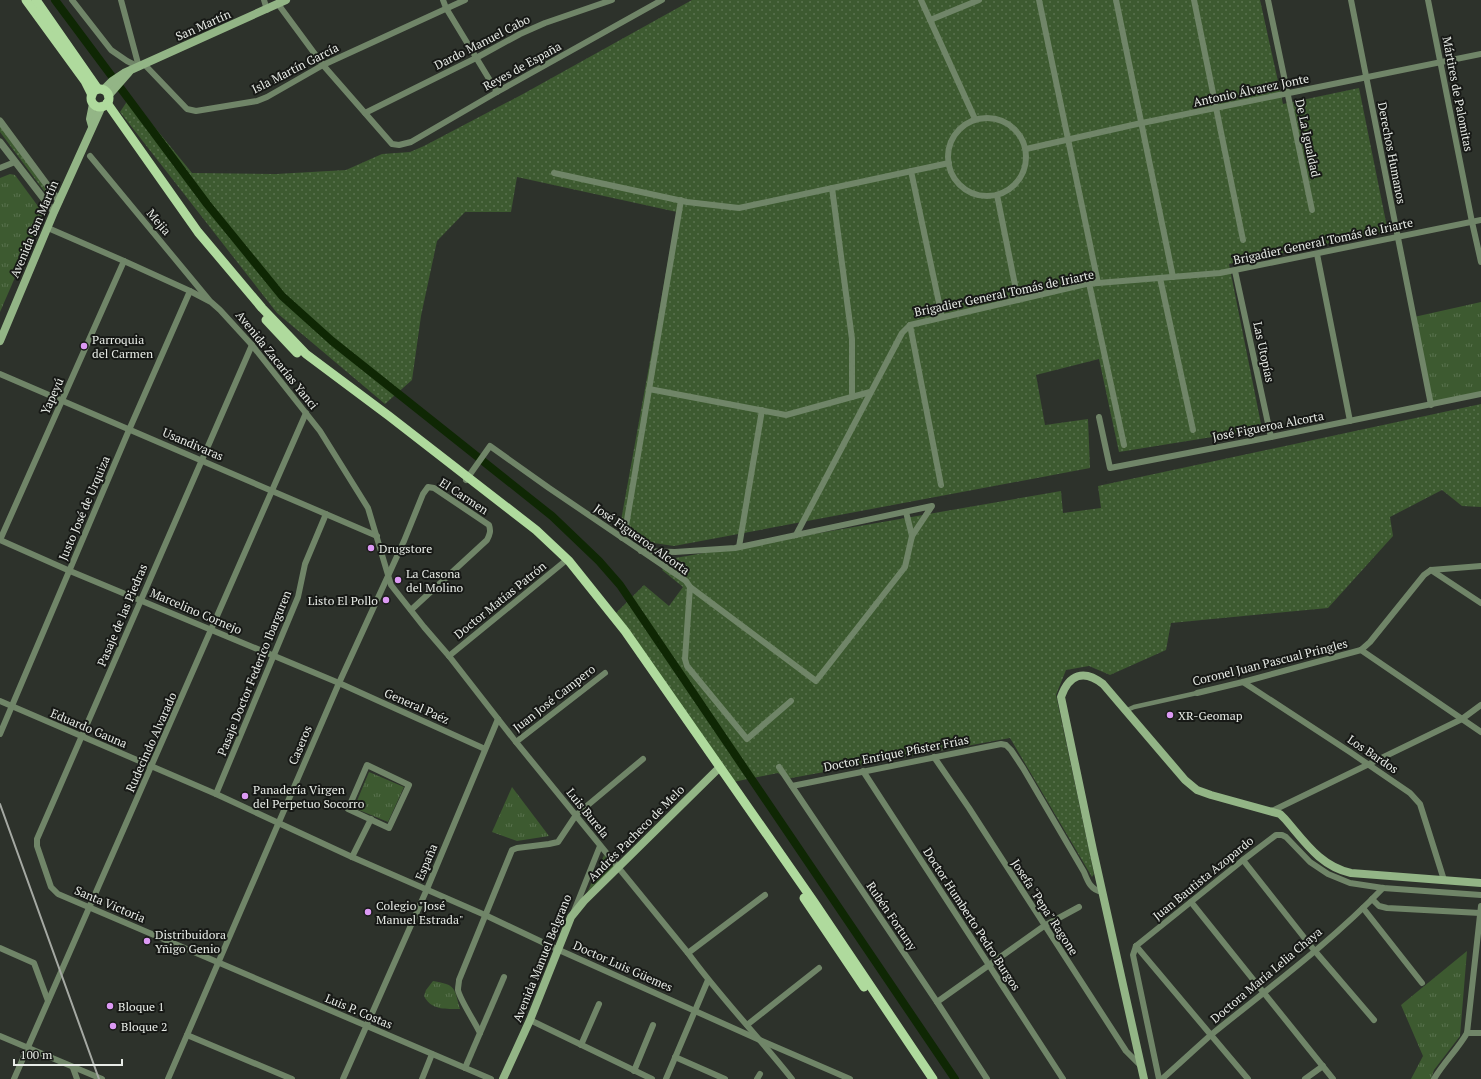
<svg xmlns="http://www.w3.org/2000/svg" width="1481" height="1079" font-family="'PT Serif',serif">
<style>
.grass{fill:url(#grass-dots)}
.park{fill:url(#park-tufts)}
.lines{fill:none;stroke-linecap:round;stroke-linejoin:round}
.canal{stroke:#0f2704;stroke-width:8}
.pedestrian{stroke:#708568;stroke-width:4.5}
.minor{stroke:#708568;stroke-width:6}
.tertiary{stroke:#708568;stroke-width:7}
.secondary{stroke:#93b586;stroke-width:8}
.primary{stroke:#afda9d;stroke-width:9}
.rail{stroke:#a5a9a3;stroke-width:2}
.poi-dot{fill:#dc99f4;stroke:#171916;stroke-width:1.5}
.labels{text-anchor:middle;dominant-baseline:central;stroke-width:4;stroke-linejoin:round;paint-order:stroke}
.street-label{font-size:12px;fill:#e8ece7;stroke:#171916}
.poi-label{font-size:12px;fill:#e8ece7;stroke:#171916;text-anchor:start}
</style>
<defs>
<pattern id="grass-dots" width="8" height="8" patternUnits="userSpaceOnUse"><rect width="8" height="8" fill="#3d5a30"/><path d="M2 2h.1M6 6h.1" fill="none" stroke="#59724e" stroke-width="1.8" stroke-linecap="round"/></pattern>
<pattern id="park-tufts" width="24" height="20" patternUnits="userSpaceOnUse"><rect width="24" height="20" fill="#3d5a30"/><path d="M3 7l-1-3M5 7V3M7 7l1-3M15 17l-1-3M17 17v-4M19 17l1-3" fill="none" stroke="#59724e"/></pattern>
</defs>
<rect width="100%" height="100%" fill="#2d322b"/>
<g class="grass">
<path d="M692 0H1260L1283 104 1359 88 1388 232 1229 264 1262 429 1119 452 1099 359 1036 375 1045 425 1088 419 1090 468 674 546 647 542 620 526 677 212 517 177 511 212H465L437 241 421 316 412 380 385 404 277 313 120 112 130 97 192 173 276 174 346 170 382 154 410 152 424 146 523 94Z"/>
<path d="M0 125 37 174 52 199H50L0 132Z"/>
<path d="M1481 404V507L1462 506 1442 490 1390 517 1393 536 1328 608 1171 623 1166 650 1110 675 1089 666 1066 670 1056 695 1094 874 1092 877 1010 738 786 779 778 773 733 782 615 614 644 585 669 606 683 587 662 570 675 558 1061 491 1063 513 1101 508 1098 486Z"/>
</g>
<g class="park">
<path d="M10 174 15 175 43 213 0 312V178Z"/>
<path d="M1481 302V394L1431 405 1414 317Z"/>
<path d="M369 772 404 787 388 822 354 808Z"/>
<path d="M512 787 549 836 517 841 492 832Z"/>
<path d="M604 855 615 868 587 893Z"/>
<path d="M1467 951 1460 1036 1434 1070 1431 1079H1411L1423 1056 1401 1005Z"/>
<path d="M433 981C456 985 454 987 460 1009 445 1009 431 1010 424 996L426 990Z"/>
</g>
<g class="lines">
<path class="canal" d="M55 0 207 204 282 296 332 341 552 516 599 561 620 585 955 1079"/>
<path class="pedestrian" d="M1125 711 1134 707 1197 693"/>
<g class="minor">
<path d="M72 0 111 50 127 61 139 67"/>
<path d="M121 0 139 67"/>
<path d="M264 0 267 10"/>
<path d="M443 0 446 8 497 92"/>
<path d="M921 0 975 119"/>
<path d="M1039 0 1098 283"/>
<path d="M1116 0 1173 277"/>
<path d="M1194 0 1243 240"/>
<path d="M1268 0 1312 210"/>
<path d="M1351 0 1431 405"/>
<path d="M1428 0 1472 222 1481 262"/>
<path d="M278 4 323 65 392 144 399 145 411 142 497 92 662 0"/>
<path d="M930 20 979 0"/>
<path d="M144 64 187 109 196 111 257 101 267 97 323 65 465 0"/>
<path d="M365 113 476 58 520 34 545 23 612 0"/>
<circle cx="987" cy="157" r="39"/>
<path d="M1026 149 1137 124 1481 54"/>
<path d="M90 156 209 300"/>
<path d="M0 168 15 162"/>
<path d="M911 171 942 317"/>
<path d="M554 173 687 202 739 208 949 163"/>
<path d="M832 188 852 339V397"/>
<path d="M997 195 1018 300"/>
<path d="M48 228 124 261 190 291 211 302 220 310 252 345 320 431 368 508 391 585 424 627 449 656 516 742 688 953C720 997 758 1036 792 1079"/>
<path d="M1317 254 1350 421"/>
<path d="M1235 271 1271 437"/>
<path d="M1160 278 1193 430"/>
<path d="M1089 283 1124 445"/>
<path d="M910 325 941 485"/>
<path d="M252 345 37 839V846L51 887 58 894 491 1079"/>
<path d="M0 374 377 536"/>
<path d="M649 389 786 415 870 392"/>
<path d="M1099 417 1110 468 1271 437 1481 394"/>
<path d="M466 480 490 446 549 488 686 581 690 587 685 659 687 666 747 739 791 701"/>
<path d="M796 535 902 333 910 325 1086 284 1220 273 1481 220"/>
<path d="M622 538 626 526 681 200"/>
<path d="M0 540 70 571 339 683 485 749"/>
<path d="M0 540 124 261"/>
<path d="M739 547 762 410"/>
<path d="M641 551 675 552 735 548 932 506 912 536"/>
<path d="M1431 570 1481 603"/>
<path d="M690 587 816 681 905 567 912 536 906 512"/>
<path d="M1361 650 1481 732"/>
<path d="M449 656 564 562"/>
<path d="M1243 682 1350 752 1410 793 1420 804 1444 880"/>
<path d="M1197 693 1243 682 1361 650 1370 642 1424 575 1431 570 1481 566"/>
<path d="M0 701 216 794 352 857 485 915 559 950 762 1041 850 1079"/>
<path d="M0 734 129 430 190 291"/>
<path d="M516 742 605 673"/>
<path d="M934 757 969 808 1126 1051 1141 1066"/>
<path d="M367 765 409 785 389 828 348 809Z"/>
<path d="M779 767 937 1002 987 1079"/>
<path d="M863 771 1063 1079"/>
<path d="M792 786 1001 744 1006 745 1011 750 1023 768 1084 872C1088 882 1091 890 1102 892"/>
<path d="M216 794 298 597 305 564 326 514"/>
<path d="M1272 811 1462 719 1481 705"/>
<path d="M352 857 371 819"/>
<path d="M1243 860 1314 950 1374 1020"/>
<path d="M1372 899 1379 906 1387 908 1480 913"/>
<path d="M1191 902 1333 1079"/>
<path d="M1363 908 1422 983"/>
<path d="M574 911 600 846"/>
<path d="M1136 946 1243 860 1276 835H1282L1286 837 1310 862 1328 874 1350 883 1383 888 1481 895"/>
<path d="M1136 946 1248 1079"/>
<path d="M1136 946 1133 955 1159 1079"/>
<path d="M0 948 34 963 48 1001"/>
<path d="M688 953 765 895"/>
<path d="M937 1002 1044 926 1079 907"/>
<path d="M530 1020 652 1079"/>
<path d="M747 1025 819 968"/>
<path d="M480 1033C475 1022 460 1000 458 990 458 986 459 983 459 980L512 850 517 848 549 844 558 842 576 815 643 759"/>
<path d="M1467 1033H1481"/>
<path d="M187 1035 292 1079"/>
<path d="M0 1036 102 1079"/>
<path d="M581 1045 599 1004"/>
<path d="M675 1057 725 1079"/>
<path d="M73 1068 77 1079"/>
<path d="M465 1068 504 977"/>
<path d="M634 1071 653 1025"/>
<path d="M14 1079 306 413"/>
<path d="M168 1079 339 683 404 541 423 494 428 487 434 488 489 525C491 531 490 534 487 540L411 610"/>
<path d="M343 1079 427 889 498 719"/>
<path d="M422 1079 432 1054"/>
<path d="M666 1079 708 980"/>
<path d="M757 1079 760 1074"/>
<path d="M1162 1079C1179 1064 1195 1049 1212 1034 1270 987 1331 942 1383 888"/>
<path d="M1305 1079 1323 1066"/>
<path d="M1434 1079C1444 1062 1458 1049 1467 1033L1481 906"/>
</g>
<g class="tertiary">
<path d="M0 121 59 201"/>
<path d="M0 142 54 212"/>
</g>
<g class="secondary">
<path d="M103 90 112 81 124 73 286 0"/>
<path d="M108 96 129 72"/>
<path d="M92 126 90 119 93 104"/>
<path d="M0 341 54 212 102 106"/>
<path d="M503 1079 530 1020 571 917 584 901 720 767"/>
<path d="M1144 1079 1093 850 1061 697C1069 674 1084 669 1103 684L1185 780 1197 790 1211 795 1280 814 1285 819C1305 842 1320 866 1351 873L1481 883"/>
</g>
<g class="primary">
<path d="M26 0 85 81 92 95"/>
<path d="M36 0 98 89"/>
<circle cx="100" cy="98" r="9"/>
<path d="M107 103 198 232 262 308 306 354 389 416 536 530 569 561 625 631 814 902 933 1079"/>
<path d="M266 320 297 353"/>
<path d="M804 898 864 987"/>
</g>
<path class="rail" d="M0 804 99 1079"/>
</g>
<g class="poi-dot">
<circle cx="84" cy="346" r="4"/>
<circle cx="371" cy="548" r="4"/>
<circle cx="398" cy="580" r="4"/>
<circle cx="386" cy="600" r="4"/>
<circle cx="1170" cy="715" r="4"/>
<circle cx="245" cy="796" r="4"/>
<circle cx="368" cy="912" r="4"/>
<circle cx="147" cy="941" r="4"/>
<circle cx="110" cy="1006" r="4"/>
<circle cx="113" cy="1026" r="4"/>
</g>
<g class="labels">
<g class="street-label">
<text transform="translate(203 25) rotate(-24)">San Martín</text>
<text transform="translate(482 42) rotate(-27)">Dardo Manuel Cabo</text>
<text transform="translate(522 66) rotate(-29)">Reyes de España</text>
<text transform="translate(295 68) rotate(-27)">Isla Martín García</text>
<text transform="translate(1251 90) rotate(-12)">Antonio Álvarez Jonte</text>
<text transform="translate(1458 94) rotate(79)">Mártires de Palomitas</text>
<text transform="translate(1308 138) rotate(78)">De La Igualdad</text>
<text transform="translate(1392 153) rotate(79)">Derechos Humanos</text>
<text transform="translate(159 222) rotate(50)">Mejia</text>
<text transform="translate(34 229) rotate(-67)">Avenida San Martín</text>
<text transform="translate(1323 241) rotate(-12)">Brigadier General Tomás de Iriarte</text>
<text transform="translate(1004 293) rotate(-12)">Brigadier General Tomás de Iriarte</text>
<text transform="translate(1264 352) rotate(78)">Las Utopías</text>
<text transform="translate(277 360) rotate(51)">Avenida Zacarías Yanci</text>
<text transform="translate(52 396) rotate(-66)">Yapeyú</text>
<text transform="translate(1268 426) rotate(-11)">José Figueroa Alcorta</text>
<text transform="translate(193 444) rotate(23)">Usandivaras</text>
<text transform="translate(464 496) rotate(33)">El Carmen</text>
<text transform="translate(84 508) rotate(-67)">Justo José de Urquiza</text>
<text transform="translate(642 539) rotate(35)">José Figueroa Alcorta</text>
<text transform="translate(500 600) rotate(-39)">Doctor Matías Patrón</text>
<text transform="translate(196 611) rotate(23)">Marcelino Cornejo</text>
<text transform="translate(122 615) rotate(-67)">Pasaje de las Piedras</text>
<text transform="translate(1270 662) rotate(-14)">Coronel Juan Pascual Pringles</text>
<text transform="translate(254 673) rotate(-68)">Pasaje Doctor Federico Ibarguren</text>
<text transform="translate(554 698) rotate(-38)">Juan José Campero</text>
<text transform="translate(417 706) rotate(24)">General Paéz</text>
<text transform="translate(89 728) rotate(23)">Eduardo Gauna</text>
<text transform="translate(151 742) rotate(-66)">Rudecindo Alvarado</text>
<text transform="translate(300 745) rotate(-67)">Caseros</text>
<text transform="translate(896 753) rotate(-11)">Doctor Enrique Pfister Frías</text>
<text transform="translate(1373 754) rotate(34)">Los Bardos</text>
<text transform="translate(588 813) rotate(51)">Luis Burela</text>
<text transform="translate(636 833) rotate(-45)">Andrés Pacheco de Melo</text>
<text transform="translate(426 862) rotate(-67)">España</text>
<text transform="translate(1203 878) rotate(-39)">Juan Bautista Azopardo</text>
<text transform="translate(110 904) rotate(23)">Santa Victoria</text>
<text transform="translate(1045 907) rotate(57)">Josefa "Pepa" Ragone</text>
<text transform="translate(892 916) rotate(56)">Rubén Fortuny</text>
<text transform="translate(972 919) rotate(57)">Doctor Humberto Pedro Burgos</text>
<text transform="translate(542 958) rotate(-68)">Avenida Manuel Belgrano</text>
<text transform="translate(623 966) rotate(24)">Doctor Luis Güemes</text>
<text transform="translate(1266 975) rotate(-40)">Doctora María Lelia Chaya</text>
<text transform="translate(359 1011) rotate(23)">Luis P. Costas</text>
</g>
<g class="poi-label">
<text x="92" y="339">Parroquia<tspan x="92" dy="14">del Carmen</tspan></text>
<text x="379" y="548">Drugstore</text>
<text x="406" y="573">La Casona<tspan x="406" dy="14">del Molino</tspan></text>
<text x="378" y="600" text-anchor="end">Listo El Pollo</text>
<text x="1178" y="715">XR-Geomap</text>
<text x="253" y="789">Panadería Virgen<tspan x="253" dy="14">del Perpetuo Socorro</tspan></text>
<text x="376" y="905">Colegio "José<tspan x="376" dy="14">Manuel Estrada"</tspan></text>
<text x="155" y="934">Distribuidora<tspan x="155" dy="14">Yñigo Genio</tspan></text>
<text x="118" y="1006">Bloque 1</text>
<text x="121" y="1026">Bloque 2</text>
</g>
</g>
<path d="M14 1059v6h108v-6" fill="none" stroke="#e8ece7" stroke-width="2"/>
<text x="20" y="1059" font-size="12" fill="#e8ece7" stroke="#171916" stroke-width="3" paint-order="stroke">100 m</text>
</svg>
